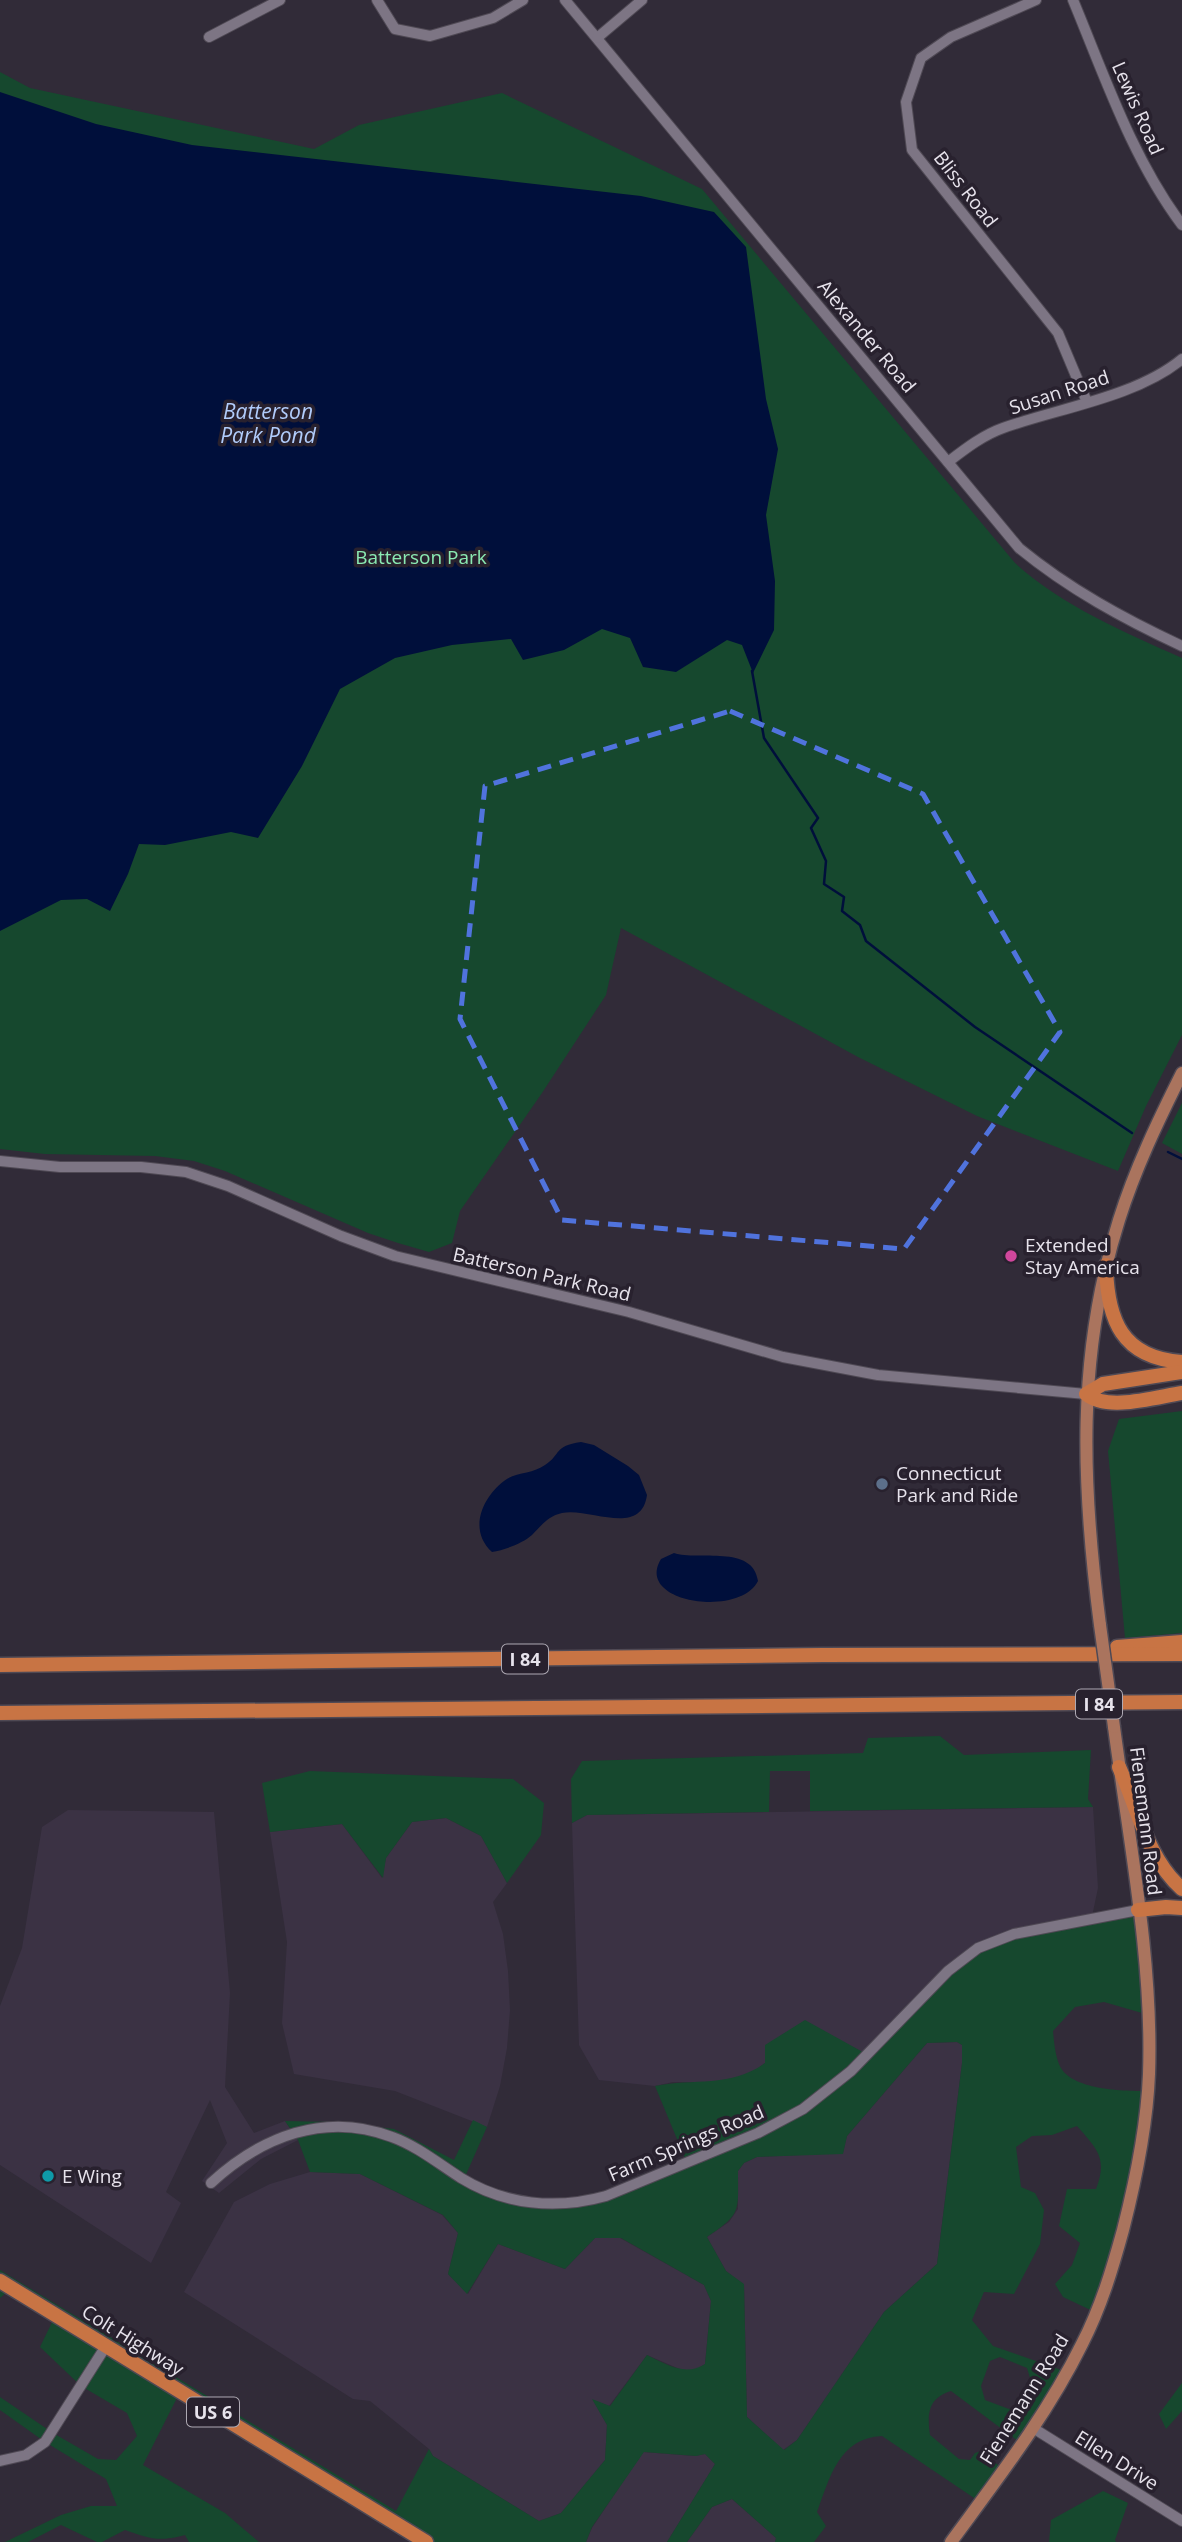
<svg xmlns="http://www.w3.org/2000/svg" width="1182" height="2542" font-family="'Open Sans',sans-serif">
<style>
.built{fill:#3b3244}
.green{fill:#16482e;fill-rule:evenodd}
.water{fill:#000f3b}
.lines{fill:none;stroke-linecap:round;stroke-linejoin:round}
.stream{stroke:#000f3b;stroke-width:2.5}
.minor-casing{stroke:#4f4954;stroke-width:12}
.major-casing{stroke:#4f4954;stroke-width:15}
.highway-casing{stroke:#4f4954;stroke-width:17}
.minor{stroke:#7d7584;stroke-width:10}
.major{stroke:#aa745e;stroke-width:12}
.highway{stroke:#c87444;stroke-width:14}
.major-bridge-casing{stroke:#4f4954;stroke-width:15;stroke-linecap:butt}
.major-bridge{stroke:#aa745e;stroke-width:12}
.marked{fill:none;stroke:#5073dd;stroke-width:5;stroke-dasharray:14 9;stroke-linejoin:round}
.hotel-dot{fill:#d1479c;stroke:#28212e;stroke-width:2.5}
.service-dot{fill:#5c6f8a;stroke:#28212e;stroke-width:2.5}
.culture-dot{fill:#0f9aa8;stroke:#28212e;stroke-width:2.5}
.labels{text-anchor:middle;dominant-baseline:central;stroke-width:7;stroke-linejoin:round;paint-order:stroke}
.shield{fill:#28212e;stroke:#aea9b3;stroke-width:2}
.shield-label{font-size:18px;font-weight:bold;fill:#e7e3ec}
.street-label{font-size:19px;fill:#e7e3ec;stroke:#28212e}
.park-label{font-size:19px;fill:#8beab3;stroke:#28212e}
.poi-label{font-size:19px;fill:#e7e3ec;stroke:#28212e;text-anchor:start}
.water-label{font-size:21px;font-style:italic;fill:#b1ccfb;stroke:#28212e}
</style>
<rect width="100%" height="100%" fill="#312b38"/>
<g class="built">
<path d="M1093 1807 1098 1888 1091 1921 870 2057 765 2063 749 2075 713 2082H673L655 2086 599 2080 579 2045 572 1823 587 1815Z"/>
<path d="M68 1810 214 1812 230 1993 225 2087 254 2133 285 2121 298 2140 261 2159 219 2193 202 2181 227 2143 210 2100 166 2192 181 2203 151 2263 0 2165V2006L22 1948 42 1827Z"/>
<path d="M446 1818 481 1836 507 1883 493 1902 503 1934 508 1971 510 2010 507 2048 500 2086 487 2127 395 2091 294 2074 282 2023 287 1942 270 1832 342 1824 382 1878 386 1858 412 1822Z"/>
<path d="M957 2042 962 2045V2063L937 2264 884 2312 797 2440 783 2450 747 2417 744 2285 726 2271 707 2237 729 2222 738 2209V2171L744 2163 757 2157 843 2153 847 2136 927 2043Z"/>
<path d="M310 2172 360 2174 442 2215 458 2233 448 2274 468 2294 498 2244 565 2269 595 2238H620L704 2285 711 2301 705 2364 696 2370H682L647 2355 609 2406 593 2400 607 2425 605 2460 561 2513 539 2521 433 2456 429 2449 370 2401 353 2399 184 2292 234 2202 270 2184Z"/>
<path d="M643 2452 695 2456 705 2454 715 2464 667 2542H586L592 2528Z"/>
<path d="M732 2499 776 2538 775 2542H687L712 2507Z"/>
</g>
<g class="green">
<path d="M0 72 30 88 314 149 359 125 502 93 702 189 1015 563C1064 607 1123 631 1182 658V1035L1146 1106 1118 1171 977 1116 858 1057 621 928 606 995 542 1093 460 1211 452 1243 429 1252 398 1243 368 1233 225 1171 194 1161 155 1156 45 1154 0 1149Z"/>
<path d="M1182 1103V1154L1162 1143Z"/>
<path d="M1182 1411V1633L1125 1638 1108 1451 1119 1419Z"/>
<path d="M940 1736 964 1755 1091 1750 1088 1799 1093 1807 810 1811V1771H770L769 1812 587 1815 572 1823 571 1779 582 1761 863 1753 868 1738Z"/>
<path d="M310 1771 513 1779 544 1803 541 1835 507 1883 481 1836 446 1818 412 1822 386 1858 383 1878 342 1824 270 1832 262 1783Z"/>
<path d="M1138 1910 1149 2015 1104 2002 1075 2007 1053 2031C1054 2041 1055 2054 1059 2064 1069 2091 1126 2091 1150 2091L1148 2117 1097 2313 1063 2297 1055 2284 1072 2265 1080 2243 1059 2226 1067 2189H1096C1108 2158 1097 2149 1077 2126L1052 2135 1032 2136 1016 2147 1021 2187 1035 2193 1044 2210 1040 2244 1014 2294 984 2292 972 2320 993 2346 1067 2372 1022 2444 951 2391C928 2398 927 2414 930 2435L959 2459 970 2460 975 2453 981 2451 1004 2470 980 2502 882 2436C839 2438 830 2477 817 2512L826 2526 814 2542H775L776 2538 732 2499 712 2507 687 2542H667L715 2464 705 2454 696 2456 644 2452 592 2527 586 2542H426L180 2392 143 2465 225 2513 259 2542H189L185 2535C158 2542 151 2539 125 2530L102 2542H97L61 2525 28 2542H5L61 2515 91 2506H117L106 2479 45 2442 0 2410V2397L53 2433 98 2459 116 2460 137 2436 127 2413 81 2386 40 2347 55 2316 12 2288 0 2298V2270L396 2511 429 2449 433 2456 539 2521 561 2513 605 2460 607 2425 592 2399 610 2406 647 2355C666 2364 685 2377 705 2364L711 2301 704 2285 621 2238H595L565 2269 498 2244 467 2294 448 2274 458 2233 443 2215 360 2174 310 2172 298 2140 285 2121 336 2122 394 2129 454 2160 473 2120 487 2127 464 2179 491 2193 572 2203 687 2163 655 2086C695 2078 730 2088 765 2063V2045L805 2020 870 2056 955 1968 988 1945ZM957 2042 962 2045V2063L937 2264 884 2312 797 2440 784 2450 747 2417 744 2284 726 2271 707 2237C742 2214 738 2211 738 2171L744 2163 757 2157 843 2154 847 2136 927 2043ZM1000 2357 1027 2368 1031 2381 1018 2405 1009 2409 985 2400 981 2386 990 2361Z"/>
<path d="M1182 2383V2411L1166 2429 1159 2414Z"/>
<path d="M1103 2491 1128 2503 1115 2540 1116 2542H1049L1051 2520Z"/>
</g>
<g class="water">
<path d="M0 92 96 124 192 145 641 196 714 212 746 247 766 399 778 449 766 515 775 581 774 630 753 673 742 645 727 640 676 672 643 667 630 638 602 629 564 650 523 660 511 639 452 645 395 658 340 689 302 766 258 838 231 832 165 845 139 844 128 874 110 911 87 899 61 900 0 931Z"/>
<path d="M581 1442 594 1445 628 1466 639 1475 647 1495C641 1538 589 1507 562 1513 548 1516 542 1525 532 1535 523 1543 505 1550 492 1552 468 1530 482 1498 504 1481 515 1472 533 1474 545 1465 562 1454 553 1446 581 1442Z"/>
<path d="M674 1553C698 1561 753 1544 758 1581 740 1618 634 1603 661 1559Z"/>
</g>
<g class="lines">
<g class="stream">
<path d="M752 671 764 738 818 818 811 828 826 861 824 884 844 897 842 911 860 925 866 941 975 1027 1132 1133"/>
<path d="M1168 1152 1182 1159"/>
</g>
<g class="minor-casing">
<g id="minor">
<path d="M377 0 395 29 430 36 493 18 523 0"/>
<path d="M565 0 1019 548C1069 589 1124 619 1182 646"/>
<path d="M1036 0 951 37 921 58 906 102 912 150 1058 333 1087 402"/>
<path d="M1073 0C1105 77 1132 158 1182 225"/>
<path d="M209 37 280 0"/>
<path d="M597 38 642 0"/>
<path d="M948 462C965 449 983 435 1003 428 1059 408 1136 397 1182 359"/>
<path d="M0 1161 60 1167H141L186 1172 228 1186 341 1236 395 1256 629 1312 783 1357 878 1375 1086 1394"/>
<path d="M211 2183C261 2137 325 2111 392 2137 417 2146 439 2164 461 2178 505 2205 556 2210 606 2196L758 2133 803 2109 851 2071 948 1971 978 1948 1014 1934 1138 1910"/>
<path d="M1033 2428 1182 2521"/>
<path d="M0 2461 26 2455 45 2442 106 2346"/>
</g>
</g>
<g class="major-casing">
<g id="major">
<path d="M1100 1625C1082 1486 1076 1356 1119 1220 1135 1169 1158 1121 1182 1073"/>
<path d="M951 2542C998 2478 1047 2415 1082 2344 1101 2307 1112 2270 1123 2230 1136 2179 1147 2127 1149 2074 1153 1961 1129 1840 1114 1727"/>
</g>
</g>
<g class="highway-casing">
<g id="highway">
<path d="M1106 1265C1107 1320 1122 1358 1182 1362"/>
<path d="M1182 1372 1103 1384 1086 1394C1107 1412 1156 1397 1182 1393"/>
<path d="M1117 1647 1182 1642"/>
<path d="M0 1665 823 1655 1182 1654"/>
<path d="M0 1713 1182 1702"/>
<path d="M1119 1767C1138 1809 1147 1858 1182 1889"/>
<path d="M1138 1910 1166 1907 1182 1908"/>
<path d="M0 2281 426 2542"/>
</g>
</g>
<use href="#minor" class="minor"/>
<use href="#major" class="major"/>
<use href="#highway" class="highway"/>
<g class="major-bridge-casing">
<path id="major-bridge" d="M1100 1625 1114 1727"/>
</g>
<use href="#major-bridge" class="major-bridge"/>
</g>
<path class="marked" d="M730 711 923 794 1060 1032 904 1249 562 1220 460 1019 485 786Z"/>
<circle class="hotel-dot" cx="1011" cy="1256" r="7"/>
<circle class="service-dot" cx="882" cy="1484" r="7"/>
<circle class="culture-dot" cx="48" cy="2176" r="7"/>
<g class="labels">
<g class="shield">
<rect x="502" y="1644.5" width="46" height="29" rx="5"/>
<rect x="1076" y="1689.5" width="46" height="29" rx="5"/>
<rect x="187" y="2397.5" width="52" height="29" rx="5"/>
</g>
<g class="shield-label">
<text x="525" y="1659">I 84</text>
<text x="1099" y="1704">I 84</text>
<text x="213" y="2412">US 6</text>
</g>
<g class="street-label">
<text transform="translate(1138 108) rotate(66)">Lewis Road</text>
<text transform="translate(966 189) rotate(52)">Bliss Road</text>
<text transform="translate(867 336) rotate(50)">Alexander Road</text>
<text transform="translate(1059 392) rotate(-18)">Susan Road</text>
<text transform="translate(542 1274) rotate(13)">Batterson Park Road</text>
<text transform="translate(1146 1821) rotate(83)">Fienemann Road</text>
<text transform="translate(686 2143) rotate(-23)">Farm Springs Road</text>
<text transform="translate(133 2340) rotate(32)">Colt Highway</text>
<text transform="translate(1024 2399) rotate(-58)">Fienemann Road</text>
<text transform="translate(1117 2460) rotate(32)">Ellen Drive</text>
</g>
<g class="park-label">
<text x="421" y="557">Batterson Park</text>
</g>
<g class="poi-label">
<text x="1025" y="1245">Extended<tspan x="1025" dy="22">Stay America</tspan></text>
<text x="896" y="1473">Connecticut<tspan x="896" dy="22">Park and Ride</tspan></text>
<text x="62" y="2176">E Wing</text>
</g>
<g class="water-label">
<text x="268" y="411">Batterson<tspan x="268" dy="24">Park Pond</tspan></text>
</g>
</g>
</svg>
